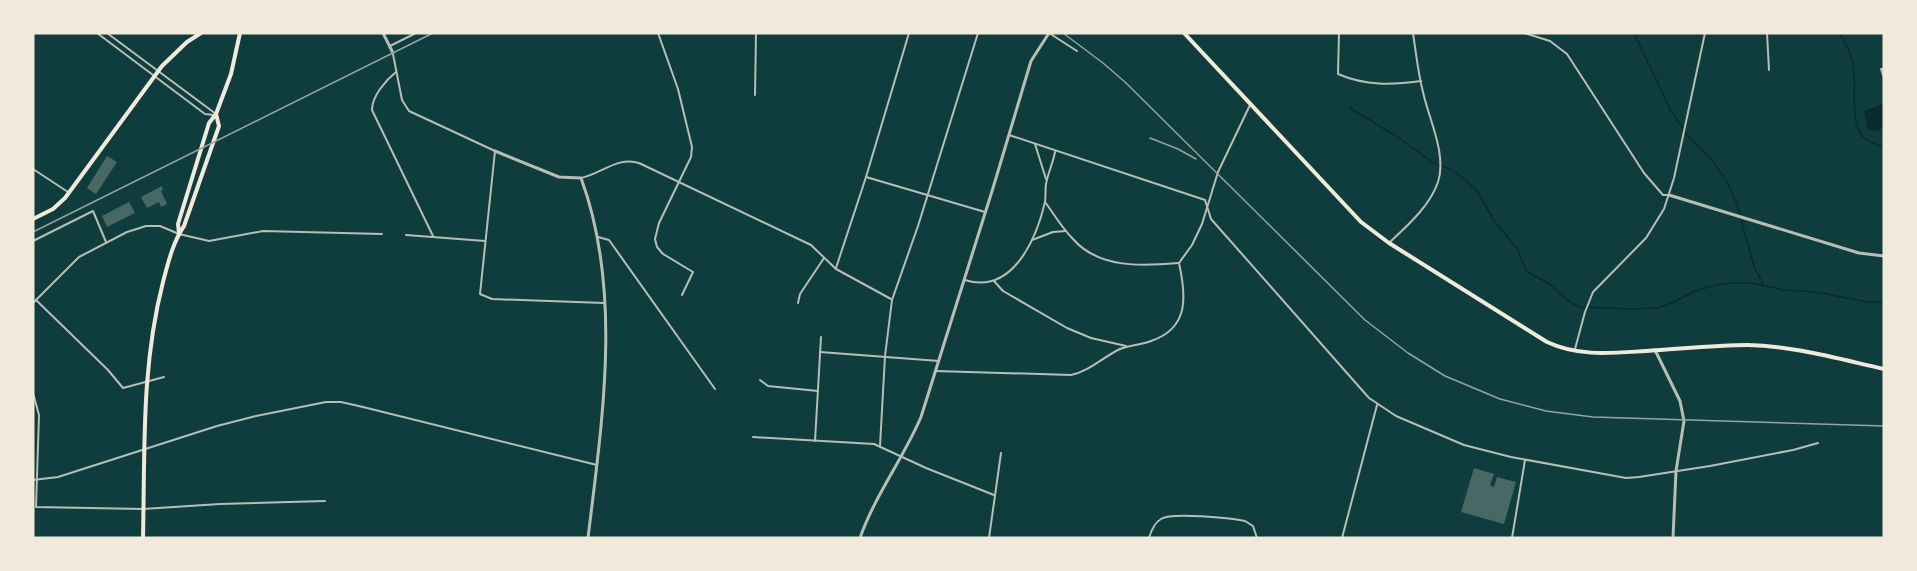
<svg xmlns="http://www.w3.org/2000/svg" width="1917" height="571" font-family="'PT Sans Narrow',sans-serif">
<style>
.water{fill:#0a2a2b}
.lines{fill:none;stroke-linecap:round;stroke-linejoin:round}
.stream{stroke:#0a2a2b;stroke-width:1.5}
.building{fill:#486865}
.minor{stroke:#b8beb3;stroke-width:2}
.tertiary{stroke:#b8beb3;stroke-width:3}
.secondary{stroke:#f1e9da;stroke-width:4}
.rail{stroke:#97a49c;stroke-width:1.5}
</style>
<rect width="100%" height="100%" fill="#0f3d3e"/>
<path class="water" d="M1884 104V128L1875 131 1868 130 1864 111Z"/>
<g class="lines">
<g class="stream">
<path d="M1634 33 1671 111 1684 130"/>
<path d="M1839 33C1847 44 1853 58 1854 72 1856 90 1850 122 1863 137 1868 142 1877 145 1884 147"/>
<path d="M1350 108 1396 136 1432 162 1454 171 1467 181 1477 191 1495 222 1517 248 1526 271 1548 283 1571 303 1580 307 1630 309 1658 308 1674 302 1695 291 1716 285 1730 283H1753L1783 290 1817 292 1867 302H1883"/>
<path d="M1685 133C1712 158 1730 178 1740 214"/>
<path d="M1741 220 1754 266 1763 284"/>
</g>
</g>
<g class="building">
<path d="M107 156 117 162 96 194 87 188Z"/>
<path d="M162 186 163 190 161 191 167 204 161 207 159 202 147 208 141 197Z"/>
<path d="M129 202 135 213 107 227 102 216Z"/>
<path d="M1474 468 1494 474 1490 485 1494 487 1497 477 1516 482 1504 524 1461 512Z"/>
</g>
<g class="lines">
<g class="minor">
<path d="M97 33 205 114 214 115"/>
<path d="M107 33 216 114"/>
<path d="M658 33 678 89 692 147 691 157 659 223 655 239 657 247 663 254 693 272 682 295"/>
<path d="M1049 33 1077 51"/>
<path d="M1339 33 1338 74C1366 86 1392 85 1421 81"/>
<path d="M1524 33 1550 41 1567 54 1644 173 1663 195H1669"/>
<path d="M1767 33 1769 70"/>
<path d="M390 46 416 33"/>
<path d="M393 54 402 100 409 111 495 151 480 294 492 299 604 303"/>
<path d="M1884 69H1881L1884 78"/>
<path d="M396 72C386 80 372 96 372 110L433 236"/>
<path d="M755 95 756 33"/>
<path d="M1009 135 1205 200 1211 219 1369 398 1396 416 1464 445 1511 457 1626 478 1639 477 1710 466 1793 450 1818 443"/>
<path d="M1035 144 1046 179"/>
<path d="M33 169 68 192"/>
<path d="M866 177 985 212"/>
<path d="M581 178C601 174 618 156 639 163L811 245 836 269 891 299"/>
<path d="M1045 202C1054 214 1062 228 1073 239 1099 269 1143 266 1178 263"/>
<path d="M406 235 485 241"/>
<path d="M598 237 609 240 715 389"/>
<path d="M1032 240 1053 232 1066 231"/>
<path d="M33 241 93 211 106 242"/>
<path d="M1389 243C1407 226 1430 206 1438 182 1447 154 1429 120 1423 92 1418 73 1416 53 1413 33"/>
<path d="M836 268 866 177 909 33"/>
<path d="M965 280C1012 295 1036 240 1045 202 1046 196 1045 190 1046 184 1048 173 1053 163 1055 152"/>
<path d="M994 281 1003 291 1067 328 1091 338 1126 346"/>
<path d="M1884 284V322"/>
<path d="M36 300 108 370 123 388 164 377"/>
<path d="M33 303 79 257 127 232 146 226H160L179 234 209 241 263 231 382 234"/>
<path d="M798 303 800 294 824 258"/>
<path d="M1575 349 1585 312 1593 292 1646 238 1664 209 1674 178 1705 33"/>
<path d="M820 352 939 361"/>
<path d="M936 371 1071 375C1090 371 1103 357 1120 349 1130 345 1141 345 1151 341 1190 328 1186 295 1179 263L1192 245 1202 224 1218 172 1250 105"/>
<path d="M760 380 768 386 818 391"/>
<path d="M33 393 39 415 36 507 143 509 220 504 325 501"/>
<path d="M753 437 874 444 926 468 994 495"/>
<path d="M815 441 821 337"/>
<path d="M880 446 885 356 892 300 918 226 978 33"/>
<path d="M33 480 58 477 217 426 256 416 326 402H341L363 407 597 465"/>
<path d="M989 538 1001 453"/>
<path d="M1149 538C1151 531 1154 523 1161 519 1171 512 1231 518 1245 521L1253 526 1257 538"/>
<path d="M1342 538 1377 405"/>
<path d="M1512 538 1525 460"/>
</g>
<g class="tertiary">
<path d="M383 33 393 53"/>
<path d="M495 151 559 177 581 178C623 292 602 421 588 538"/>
<path d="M1669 195 1859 253 1884 256"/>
<path d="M1655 350 1680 401 1684 421 1676 471 1673 538"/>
<path d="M860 538C875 495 903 459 921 417L993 188 1031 61 1049 33"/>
</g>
<g class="secondary">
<path d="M1184 33 1361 222 1389 243 1547 342C1579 357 1612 353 1646 351 1680 349 1714 345 1748 345 1794 346 1839 359 1884 369"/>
<path d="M33 219 53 209 65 198 162 66 187 42 201 33"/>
<path d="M179 233 178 224 209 123 216 114"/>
<path d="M143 538C145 450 141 368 163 282 168 263 173 242 184 226L219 126 216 114 231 74 240 33"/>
</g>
<g class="rail">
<path d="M1063 33 1103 63 1125 82 1365 320 1408 353 1445 376 1500 399 1546 411 1593 417 1884 426"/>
<path d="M1150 138 1178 149 1196 159"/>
<path d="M33 232 433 33"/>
</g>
</g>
<rect width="1917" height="571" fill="none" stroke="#f1e9da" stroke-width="69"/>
</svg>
